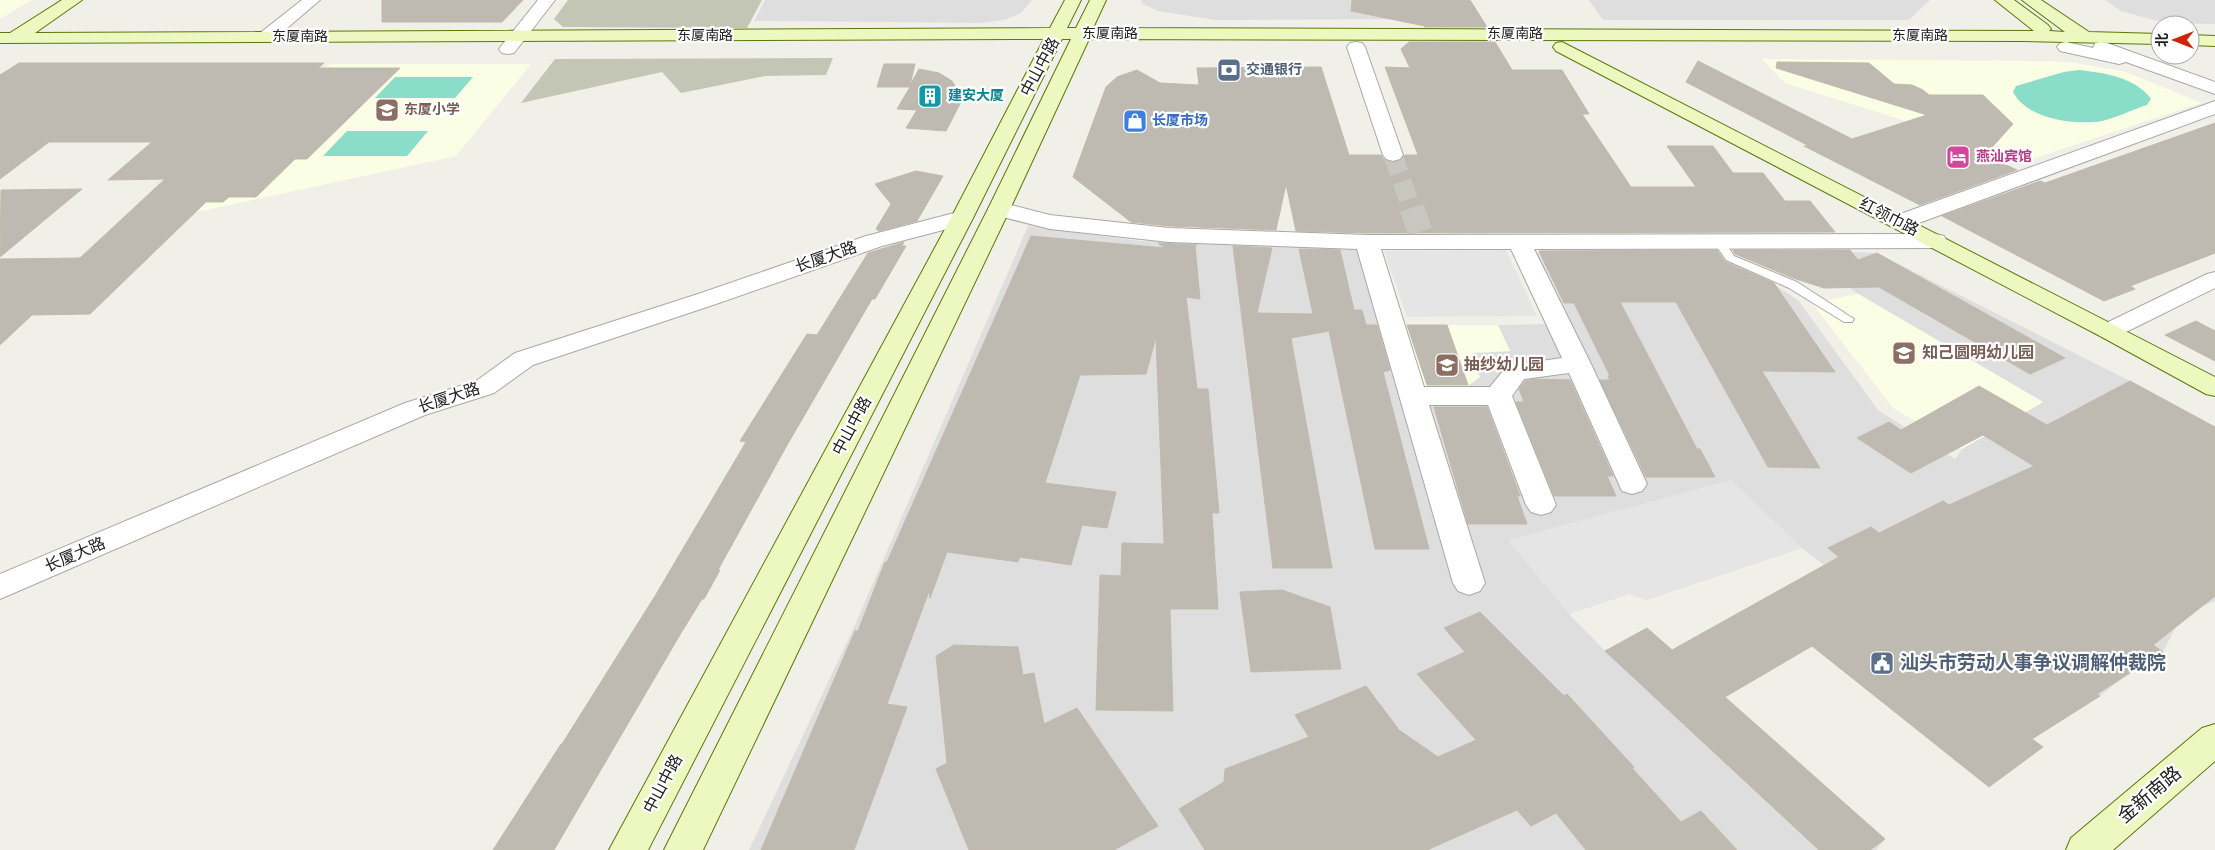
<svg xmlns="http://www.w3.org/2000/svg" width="2215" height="850" font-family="'Source Sans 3','Noto Sans SC',sans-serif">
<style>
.residential{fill:#dfdede}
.education{fill:#fafee4}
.construction{fill:#c3c6b4}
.pitch{fill:#8addc9}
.parking{fill:#e5e5e5}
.building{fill:#beb9b1;stroke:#c3b9ab}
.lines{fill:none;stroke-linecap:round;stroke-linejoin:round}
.street-tunnel-far1{stroke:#c7c7c0;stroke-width:19;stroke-dasharray:19 9;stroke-linecap:butt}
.street-tunnel{stroke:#c7c7c0;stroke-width:25;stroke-dasharray:25 12;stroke-linecap:butt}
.lane-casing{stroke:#a8a8a8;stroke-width:2}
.street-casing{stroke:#a8a8a8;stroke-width:2}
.secondary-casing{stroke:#5b7809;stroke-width:2}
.lane{fill:#fff;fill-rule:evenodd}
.street{fill:#fff;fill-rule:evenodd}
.secondary{fill:#ecf8bf;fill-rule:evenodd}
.labels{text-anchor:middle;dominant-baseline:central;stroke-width:4.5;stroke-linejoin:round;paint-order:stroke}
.far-street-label{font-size:14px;fill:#212121;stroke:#fff}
.far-service-label{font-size:14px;font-weight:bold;fill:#4e5e75;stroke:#fff;text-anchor:start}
.far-culture-label{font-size:14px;font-weight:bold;fill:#0d838f;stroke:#fff;text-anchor:start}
.far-education-label{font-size:14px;font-weight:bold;fill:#785e54;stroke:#fff;text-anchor:start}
.far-shop-label{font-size:14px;font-weight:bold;fill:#366cbe;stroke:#fff;text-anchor:start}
.far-hotel-label{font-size:14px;font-weight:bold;fill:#b23c85;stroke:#fff;text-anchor:start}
.street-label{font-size:16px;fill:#212121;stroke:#fff}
.education-label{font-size:16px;font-weight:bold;fill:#785e54;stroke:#fff;text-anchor:start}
.near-service-label{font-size:19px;font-weight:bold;fill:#4e5e75;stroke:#fff;text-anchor:start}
.near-street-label{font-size:19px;fill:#212121;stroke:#fff}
</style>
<rect width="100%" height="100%" fill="#f1f0e8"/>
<g class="residential">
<path d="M765 0H1032L1021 13 1004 20 980 23 754 21Z"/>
<path d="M1141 0H1429L1424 19 1215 20 1158 11 1143 4Z"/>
<path d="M1589 0H1930L1909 20H1603Z"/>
<path d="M2105 0H2215V24L2165 23 2121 11Z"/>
<path d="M1028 226 1140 241 1355 246 1382 325H1406L1425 386 1472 353 1510 351 1498 325 1548 324 1516 253 1707 252 1753 271 1798 300 1878 410 1955 459 1962 449 2043 402 1847 287 1818 250 1877 253 2130 381 2215 427V601L2199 608 2176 627 2163 652 2125 676 2100 696 2040 733 1802 548 1646 600 1629 594 1569 614 1605 651 1647 628 1885 839 1876 850H749L854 627Z"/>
</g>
<g class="education">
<path d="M0 0H32L0 19Z"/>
<path d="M1762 59 2049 61 2076 63 2126 72 2201 103 2029 160 1785 83Z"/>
<path d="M330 64H531L456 156 160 220Z"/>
<path d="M1858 294 2043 402 1962 449 1893 408 1812 303Z"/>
<path d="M1406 325H1498L1510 351 1472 353 1480 377 1468 386H1424Z"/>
</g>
<g class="construction">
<path d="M568 0H762L747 28 563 27 554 19Z"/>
<path d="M833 58 826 75 765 76 681 93 662 72 521 103 555 59Z"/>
</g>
<g class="pitch">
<path d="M2079 70C2105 73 2135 77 2151 99L2147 105C2131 110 2112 120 2096 122 2068 124 2027 118 2013 92L2016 86 2064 72Z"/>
<path d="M395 77H473L455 98H375Z"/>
<path d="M347 131H428L407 156H323Z"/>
</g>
<g class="parking">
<path d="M1506 250 1537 316 1407 317 1384 251Z"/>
<path d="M1731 480 1802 548 1646 600 1629 594 1569 614 1508 540Z"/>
</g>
<g class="building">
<path d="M382 0H523L502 22H382Z"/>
<path d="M1352 0H1470L1487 27H1424L1425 26 1351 11Z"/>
<path d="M1409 42H1495L1512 70H1562L1589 114H1582L1631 187H1696L1667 146H1713L1733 173H1763L1785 201H1810L1835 232 1367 233 1296 231 1286 184 1276 230 1169 226 1131 222 1073 177 1106 87 1117 77 1137 70 1160 83 1199 85 1197 68 1321 67 1349 155H1381L1385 161 1392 163 1401 161 1405 155H1418L1385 67 1410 68 1401 49Z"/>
<path d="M1698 61 1852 139 1927 115 1776 68 1777 62 1869 63 1894 84 1912 85 1923 90 1929 95H1983L2013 124 1985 155 2017 170 1920 205 1804 146H1809L1686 82Z"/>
<path d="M19 63H324L318 68H400L307 159H295L256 197H229L223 202H206L90 314 32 315 0 345V259L80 258 165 179 108 180 152 142H49L0 179V75Z"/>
<path d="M884 64H915L910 85 919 69 939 73 952 81 963 98 946 131 906 128 917 110 897 109 910 87H877Z"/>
<path d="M2215 123V253L2130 286 2135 289 2104 301 1942 216 2040 181 2045 183Z"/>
<path d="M916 171 943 176 917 221 879 231 876 229 891 204 875 184Z"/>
<path d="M82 189 0 257 1 190Z"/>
<path d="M1031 236 1165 248 1158 243 1197 245H1195L1200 299 1186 297 1197 389H1208L1219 513H1212L1218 609H1170L1173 711 1096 710 1100 575 1121 576 1122 543 1164 544 1156 337 1146 374 1080 375 1045 483 1116 492 1107 528 1082 525 1071 565 1020 557 1018 562 947 552 930 598 929 591 887 704 907 707 854 850H761L855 631H858L885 562H887Z"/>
<path d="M904 242 902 246H906L875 299H872L786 447 718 570H720L704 599H702L681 633 554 850H493L561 744H562L655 596 746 442 740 441 807 334 817 335 868 253Z"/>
<path d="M1233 246 1272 248 1257 313 1313 314 1299 249 1340 250 1354 310H1362L1366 325H1377L1390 370 1383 372 1429 549H1375L1329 331 1291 338 1332 568H1273Z"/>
<path d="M1717 250 1725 262 1774 283 1835 372 1762 371 1820 468 1768 467 1676 302H1620L1697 449H1700L1715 477H1646L1600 380H1610L1608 376H1610L1574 303H1564L1539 251Z"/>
<path d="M1733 250H1850L1858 260 1877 253 2065 358 2030 374 1879 287 1824 288 1793 278 1735 254Z"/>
<path d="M2196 321 2215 331V361L2165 335Z"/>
<path d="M1407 325H1447L1468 385H1427Z"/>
<path d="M1535 379 1570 380 1613 476H1607L1616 496H1554L1516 402H1524L1519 389 1525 381Z"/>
<path d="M2130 381 2215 427V596L2153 645 2163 652 2097 694 2100 696 2032 739 2043 747 1989 787 1812 646 1725 697 1885 839 1870 850H1819L1605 651 1647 628 1672 650 1839 557 1828 548 1871 527 1879 533 1943 501 1949 505 2034 466 1983 435 1911 473 1857 438 1889 422 1901 430 1979 386 2047 425Z"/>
<path d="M1434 407H1487L1520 496H1517L1527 524H1468Z"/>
<path d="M1282 590 1330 607 1341 669 1251 672 1240 592Z"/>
<path d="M1480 612 1564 696 1567 694 1634 767 1632 768 1681 822 1701 811 1737 850H1586L1556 813 1531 826 1517 810 1427 850H1205L1179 809 1224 782 1225 769 1309 737 1295 715 1366 686 1399 730 1438 757 1476 740 1417 674 1465 652 1444 628Z"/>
<path d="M954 645 1018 647 1023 675 1034 673 1044 724 1077 708 1158 826 1114 850H969L936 769 947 763 936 656Z"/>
</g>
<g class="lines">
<path class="street-tunnel-far1" d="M1393 155 1412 210"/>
<path class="street-tunnel" d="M1412 208 1421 235"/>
<g class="lane-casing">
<path id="lane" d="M1719 238 1723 239 1734 256 1797 282 1854 319 1852 322H1844L1789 288 1726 260 1713 241Z"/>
</g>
<g class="street-casing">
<g id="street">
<path d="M302 0H320L272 41H260L257 37 260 33Z"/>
<path d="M538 0H555L514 53 508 54 502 53 499 49 502 45Z"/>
<path d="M1356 42 1362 43 1365 47 1403 155 1400 159 1393 161 1386 159 1383 155 1347 47 1350 43Z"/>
<path d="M2066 42 2093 48 2095 43 2101 42 2107 43 2215 82V94L2126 62 2119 64 2060 51 2057 47 2060 43Z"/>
<path d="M2215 101V114L1908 227 1900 229 1892 227 1889 222 1892 217Z"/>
<path d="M999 202 1050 215 1169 228 1367 235 1936 234 1944 236 1947 241 1944 246 1936 248 1534 249 1591 364 1647 484 1642 491 1632 494 1622 491 1569 373 1524 379 1512 396 1556 505 1551 512 1541 515 1531 512 1526 505 1488 405H1429L1485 583 1480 591 1469 595 1458 591 1453 583 1357 249 1169 242 1050 229 991 214 988 209 991 204ZM1381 249H1511L1562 358 1507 366 1490 387H1424Z"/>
<path d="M962 211 970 213 973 218 970 223 882 246 716 304 533 365 494 393 425 415 0 599V574L405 403 476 381 515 353 698 294 866 236Z"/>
<path d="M2215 272V288L2118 336 2109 339 2100 336 2096 331 2100 326 2207 274Z"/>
</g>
</g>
<g class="secondary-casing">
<g id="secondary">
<path d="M62 0H82L35 33 1050 28 1065 0H1081L1067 28H1076L1090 0H1106L1093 28 2034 31 1995 0H2014L2048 25 2051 29 2049 31 2065 32 2022 0H2041L2089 32 2160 34V44L2024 41 1089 39 1010 209 703 850H664L988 209 1071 39H1062L973 218 648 850H609L951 218 1044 39 0 43V33H10Z"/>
<path d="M2190 35 2215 36V46L2190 45Z"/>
<path d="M1562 42 2215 377V396L2206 394 2100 336 1556 51 1553 47 1556 43Z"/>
<path d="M2215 724V761L2113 850H2066L2071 838 2202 728Z"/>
</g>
</g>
<use href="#lane" class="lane"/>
<use href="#street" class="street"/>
<use href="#secondary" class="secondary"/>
</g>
<defs>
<g id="bank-square" transform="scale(1.25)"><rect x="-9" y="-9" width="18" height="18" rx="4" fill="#5c6f8a" stroke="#fff"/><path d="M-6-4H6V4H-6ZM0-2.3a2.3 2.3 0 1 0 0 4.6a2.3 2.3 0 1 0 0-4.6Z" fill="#fff"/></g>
<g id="building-square" transform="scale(1.25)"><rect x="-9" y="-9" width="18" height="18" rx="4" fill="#0f9aa8" stroke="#fff"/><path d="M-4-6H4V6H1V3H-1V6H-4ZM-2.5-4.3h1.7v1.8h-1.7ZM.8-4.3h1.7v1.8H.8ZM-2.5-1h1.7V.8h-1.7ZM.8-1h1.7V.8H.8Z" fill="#fff"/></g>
<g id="school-square" transform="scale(1.25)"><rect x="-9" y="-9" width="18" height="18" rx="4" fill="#8d6e63" stroke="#fff"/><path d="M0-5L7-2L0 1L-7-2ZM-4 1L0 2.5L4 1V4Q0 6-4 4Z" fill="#fff"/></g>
<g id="shop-square" transform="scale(1.25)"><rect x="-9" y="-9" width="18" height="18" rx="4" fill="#3f7fe0" stroke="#fff"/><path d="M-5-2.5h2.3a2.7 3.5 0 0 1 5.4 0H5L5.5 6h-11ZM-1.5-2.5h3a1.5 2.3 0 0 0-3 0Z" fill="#fff"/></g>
<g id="hotel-square" transform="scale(1.25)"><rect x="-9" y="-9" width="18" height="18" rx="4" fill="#d1479c" stroke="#fff"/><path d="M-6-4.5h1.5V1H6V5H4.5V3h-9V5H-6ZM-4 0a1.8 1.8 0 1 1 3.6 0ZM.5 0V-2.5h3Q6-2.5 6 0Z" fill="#fff"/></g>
<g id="civic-square" transform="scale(1.25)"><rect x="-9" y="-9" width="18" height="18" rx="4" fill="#5c6f8a" stroke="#fff"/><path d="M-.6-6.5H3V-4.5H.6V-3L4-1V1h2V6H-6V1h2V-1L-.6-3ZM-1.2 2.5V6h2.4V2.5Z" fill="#fff"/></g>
</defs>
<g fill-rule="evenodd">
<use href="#bank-square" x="1229" y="70"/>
<use href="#building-square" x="930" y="96"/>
<use href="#school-square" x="387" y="110"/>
<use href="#shop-square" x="1135" y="121"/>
<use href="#hotel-square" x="1958" y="157"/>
<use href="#school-square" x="1904" y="353"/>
<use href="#school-square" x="1447" y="365"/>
<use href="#civic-square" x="1882" y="663"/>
</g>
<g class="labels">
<g class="far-street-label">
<text x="1110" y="34">东厦南路</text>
<text x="1515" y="34">东厦南路</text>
<text x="705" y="36">东厦南路</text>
<text x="1920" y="36">东厦南路</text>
<text x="300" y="37">东厦南路</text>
</g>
<g class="far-service-label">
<text x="1246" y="70">交通银行</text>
</g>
<g class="far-culture-label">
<text x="948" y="96">建安大厦</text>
</g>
<g class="far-education-label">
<text x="404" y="110">东厦小学</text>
</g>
<g class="far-shop-label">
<text x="1152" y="121">长厦市场</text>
</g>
<g class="far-hotel-label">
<text x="1976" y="157">燕汕宾馆</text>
</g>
<g class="street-label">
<text transform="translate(1040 67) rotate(-62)">中山中路</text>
<text transform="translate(1889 217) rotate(27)">红领巾路</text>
<text transform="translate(826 257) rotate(-19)">长厦大路</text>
<text transform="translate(449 398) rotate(-18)">长厦大路</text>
<text transform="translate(852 426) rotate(-62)">中山中路</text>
<text transform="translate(75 555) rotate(-23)">长厦大路</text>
<text transform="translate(663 784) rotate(-62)">中山中路</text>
</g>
<g class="education-label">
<text x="1922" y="353">知己圆明幼儿园</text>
<text x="1464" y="365">抽纱幼儿园</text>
</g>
<g class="near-service-label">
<text x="1900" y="663">汕头市劳动人事争议调解仲裁院</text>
</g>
<g class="near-street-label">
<text transform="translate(2150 795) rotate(-40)">金新南路</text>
</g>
</g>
<g transform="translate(2175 40) rotate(270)"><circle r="24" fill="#ffffff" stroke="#a6a6a6"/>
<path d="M0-4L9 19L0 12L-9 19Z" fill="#cc2507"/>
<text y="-8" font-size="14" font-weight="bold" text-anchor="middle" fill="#212121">北</text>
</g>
</svg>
